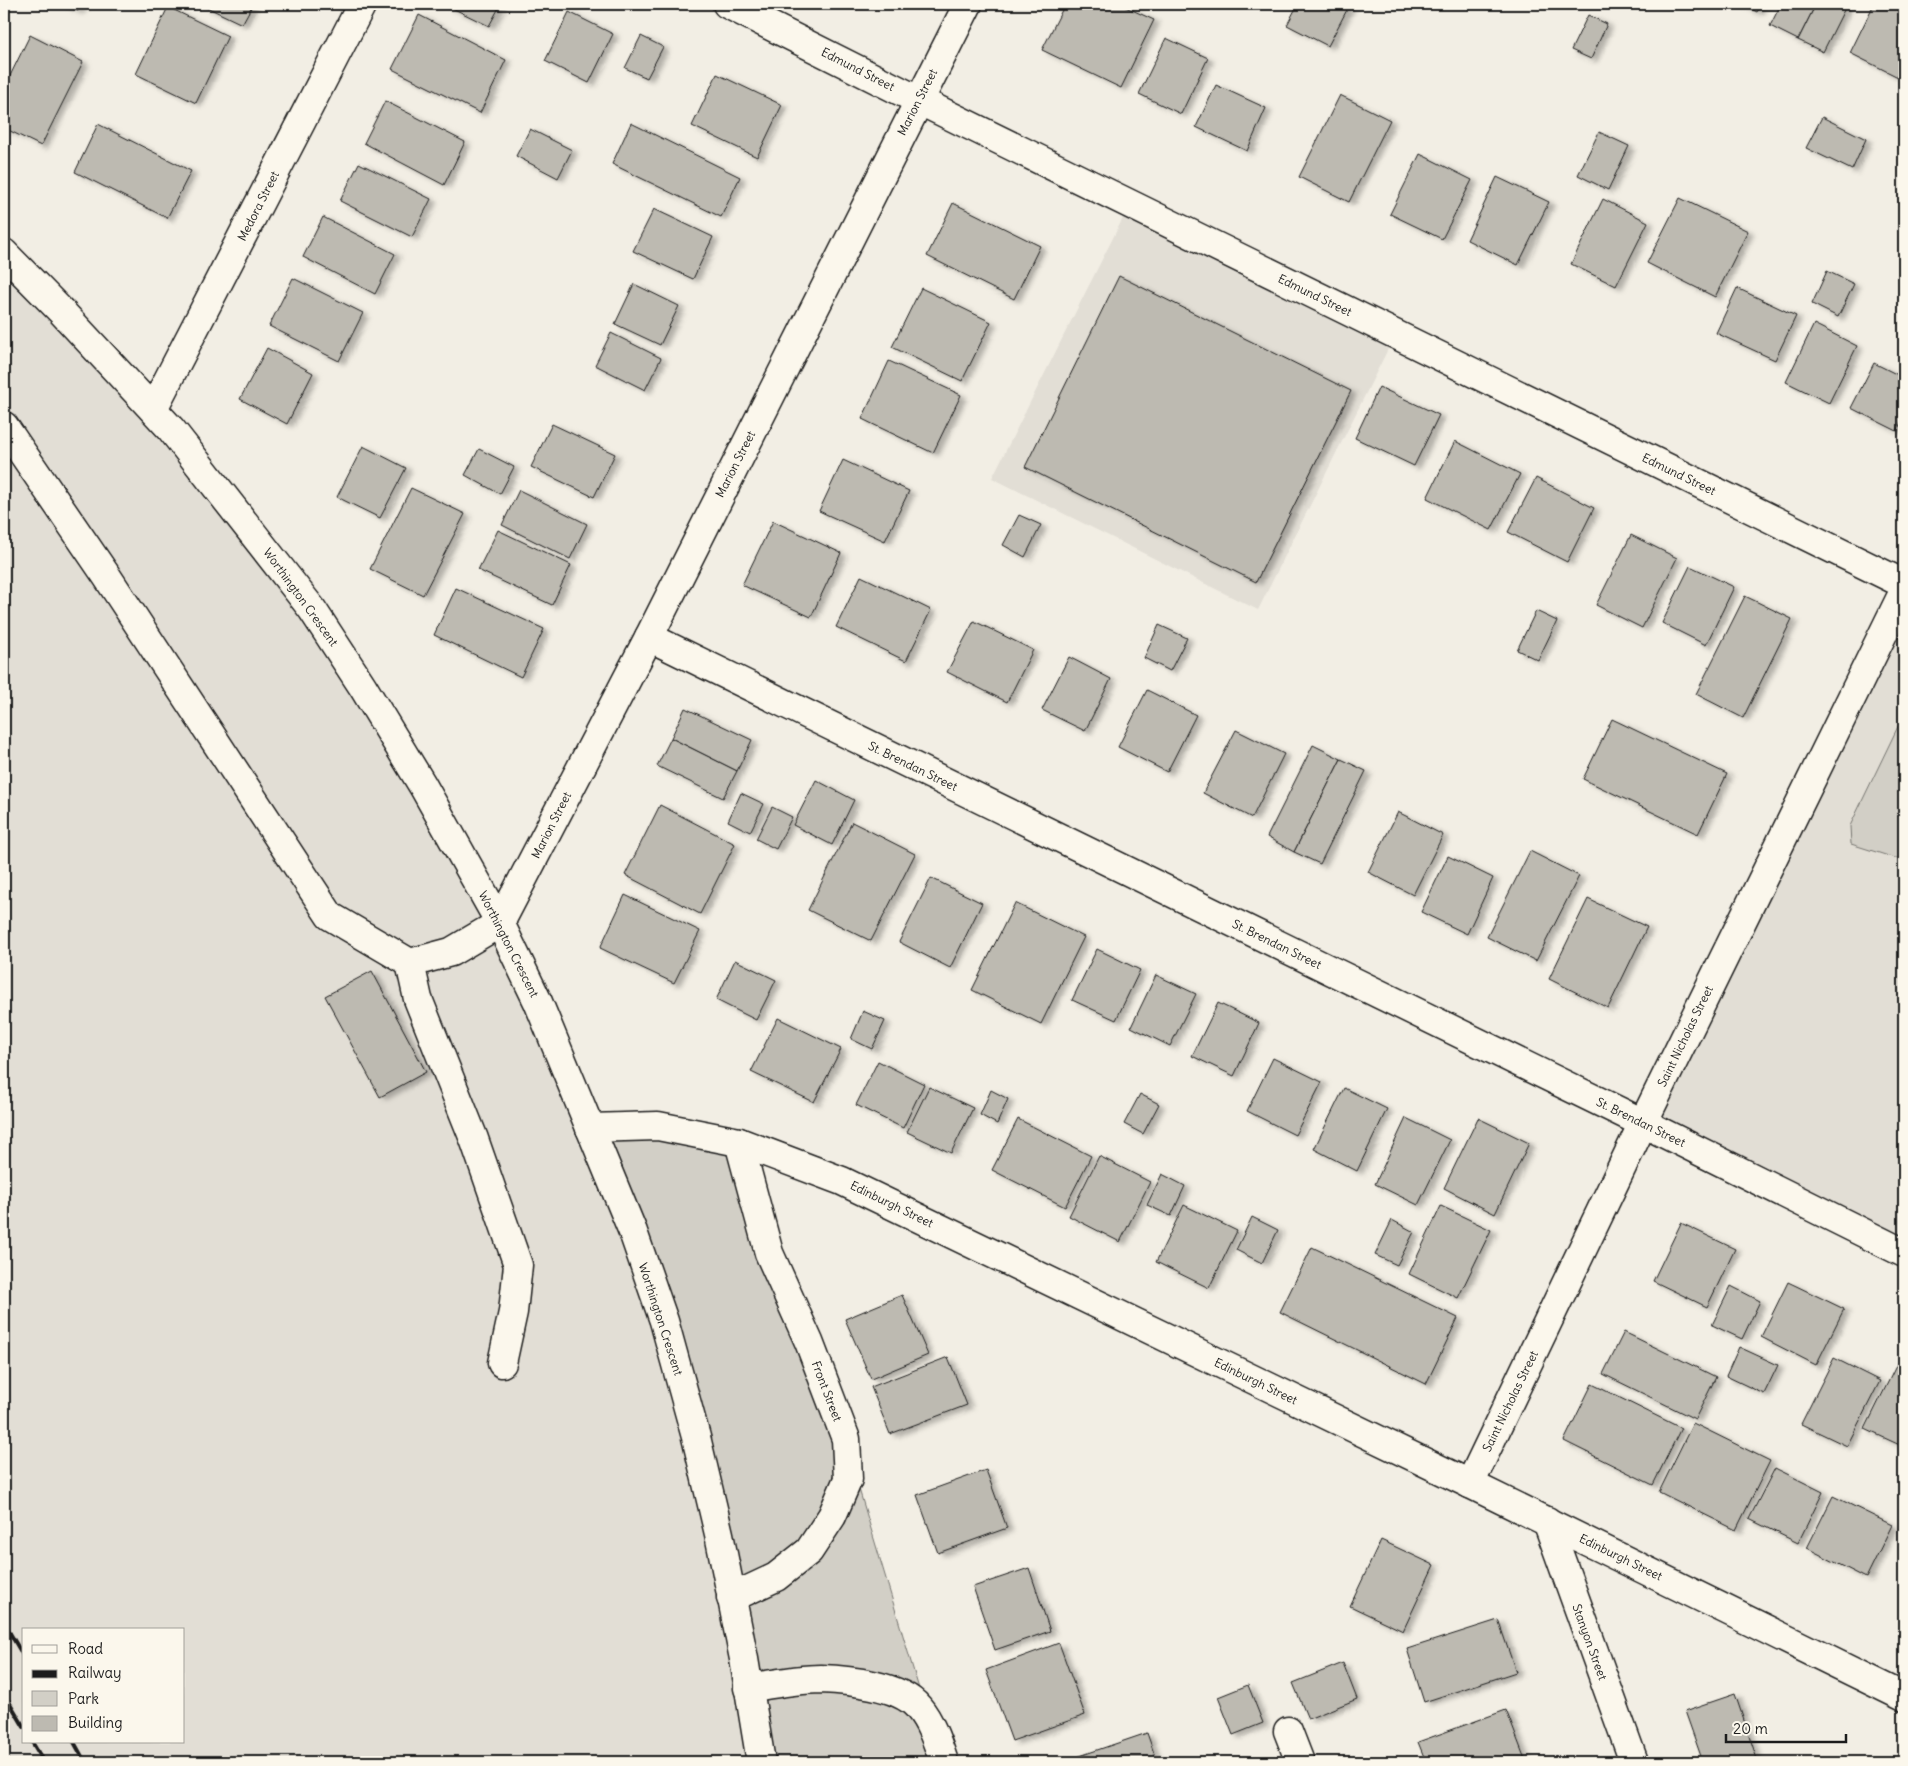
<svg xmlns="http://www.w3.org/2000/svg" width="1908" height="1766" font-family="Delius,sans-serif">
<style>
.built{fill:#e2ded5;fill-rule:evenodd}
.green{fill:#d2cfc6;stroke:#777671}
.building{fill:#bdbab1;stroke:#1c1c1c;filter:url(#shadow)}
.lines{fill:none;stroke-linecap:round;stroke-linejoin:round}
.minor-casing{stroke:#1c1c1c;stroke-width:31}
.minor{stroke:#fbf7ec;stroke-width:28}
.rail{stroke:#1c1c1c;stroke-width:4}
.labels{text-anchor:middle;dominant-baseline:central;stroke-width:4.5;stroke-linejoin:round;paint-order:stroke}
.street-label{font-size:12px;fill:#1c1c1c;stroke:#fbf7ec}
</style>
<defs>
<filter id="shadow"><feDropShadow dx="5.5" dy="3" stdDeviation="2.5" flood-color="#0004"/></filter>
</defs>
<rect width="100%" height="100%" fill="#f2eee4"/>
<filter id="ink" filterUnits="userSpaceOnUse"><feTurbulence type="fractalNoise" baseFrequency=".02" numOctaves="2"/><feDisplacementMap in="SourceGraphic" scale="10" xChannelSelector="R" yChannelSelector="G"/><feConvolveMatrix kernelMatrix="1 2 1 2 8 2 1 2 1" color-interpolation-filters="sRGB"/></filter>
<g filter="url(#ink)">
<g class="built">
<path d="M1128 208 1393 339 1258 610 992 478Z"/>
<path d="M4 257 237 516 479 892 662 1322 757 1762H4ZM24 1630H184V1742H24Z"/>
<path d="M1904 596V1250L1646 1122Z"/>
</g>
<g class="green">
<path d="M1904 714V858H1895L1851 844 1850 826Z"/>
<path d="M588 1133 743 1145 850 1459 941 1762H757L693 1438Z"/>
</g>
<g class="building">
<path d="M63 4H82L78 11Z"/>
<path d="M200 4H253L242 24Z"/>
<path d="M444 4H501L489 26Z"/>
<path d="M1065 4H1119L1154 20 1121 88 1042 50Z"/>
<path d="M1298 4H1350L1328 46 1287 25Z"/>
<path d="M1741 4H1762L1757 12Z"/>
<path d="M1781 4H1816L1798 40 1770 26Z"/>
<path d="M1816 4H1847L1823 52 1798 40Z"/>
<path d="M1874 4H1901L1904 5V80L1850 53Z"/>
<path d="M168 7 228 36 196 103 136 74Z"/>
<path d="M569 12 613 34 589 83 545 61Z"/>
<path d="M419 15 506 60 480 113 392 69Z"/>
<path d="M1588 15 1607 24 1591 59 1571 50Z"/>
<path d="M30 35 83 62 41 146 4 128V88Z"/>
<path d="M641 36 663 47 647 78 625 68Z"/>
<path d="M1166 38 1208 58 1181 114 1139 94Z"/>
<path d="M717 74 782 105 757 157 692 126Z"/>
<path d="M1216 85 1266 108 1247 151 1196 127Z"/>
<path d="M1340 95 1390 120 1349 202 1299 177Z"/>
<path d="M385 101 465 142 444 185 364 143Z"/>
<path d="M1822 117 1866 139 1852 170 1806 148Z"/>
<path d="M631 123 740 177 721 217 612 164Z"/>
<path d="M98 124 191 171 167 218 75 172Z"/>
<path d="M530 129 572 150 558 178 516 156Z"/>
<path d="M1599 132 1629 146 1608 190 1578 175Z"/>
<path d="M1904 135V150L1898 147Z"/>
<path d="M1420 154 1472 180 1442 239 1390 214Z"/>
<path d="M359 163 431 199 412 237 340 201Z"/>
<path d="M1497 177 1549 202 1518 265 1467 240Z"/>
<path d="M1680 198 1748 231 1715 297 1647 263Z"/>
<path d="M1603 199 1648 222 1616 286 1571 264Z"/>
<path d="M953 203 1040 246 1014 299 927 256Z"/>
<path d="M654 209 713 237 693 279 633 251Z"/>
<path d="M323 217 395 254 375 294 303 257Z"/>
<path d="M1827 271 1854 284 1838 317 1812 304Z"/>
<path d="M1119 276 1351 391 1256 582 1025 467Z"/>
<path d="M293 278 363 313 339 361 269 326Z"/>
<path d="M634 284 679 306 660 345 615 324Z"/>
<path d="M921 288 991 322 962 381 892 347Z"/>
<path d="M1737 288 1796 316 1775 360 1716 333Z"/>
<path d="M1814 324 1857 346 1829 403 1786 382Z"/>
<path d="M611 333 661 358 645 390 595 365Z"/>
<path d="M267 348 313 373 287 424 240 399Z"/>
<path d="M889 361 961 395 933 453 862 419Z"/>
<path d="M1874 363 1904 378V416L1897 431 1851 408Z"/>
<path d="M1379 387 1439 415 1414 466 1355 438Z"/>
<path d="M552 424 615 454 594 497 531 467Z"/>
<path d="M1455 441 1520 474 1491 530 1427 498Z"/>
<path d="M363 446 406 468 380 518 337 497Z"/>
<path d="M479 449 514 467 500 494 465 475Z"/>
<path d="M843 460 909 491 885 541 819 511Z"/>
<path d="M1536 478 1594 508 1567 562 1508 532Z"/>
<path d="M411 488 465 514 423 595 370 569Z"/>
<path d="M519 490 587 524 570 559 502 525Z"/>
<path d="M1019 515 1041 525 1025 557 1003 545Z"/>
<path d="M773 521 841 553 811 617 742 585Z"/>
<path d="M498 530 571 565 552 605 478 570Z"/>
<path d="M1631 535 1677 558 1642 628 1596 605Z"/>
<path d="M1690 566 1734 587 1706 645 1662 623Z"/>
<path d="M861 576 931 610 906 661 836 627Z"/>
<path d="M456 588 544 629 521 677 434 635Z"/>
<path d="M1745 596 1792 619 1743 718 1696 694Z"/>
<path d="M1536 611 1557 621 1538 660 1517 650Z"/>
<path d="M974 621 1033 650 1007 702 947 672Z"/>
<path d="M1159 625 1187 638 1170 671 1144 658Z"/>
<path d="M1069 657 1111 679 1085 731 1042 710Z"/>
<path d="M1147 690 1196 715 1167 772 1118 747Z"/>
<path d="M685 708 752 740 737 771 671 738Z"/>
<path d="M1612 719 1727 774 1698 834 1583 779Z"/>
<path d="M1236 730 1284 754 1252 818 1203 793Z"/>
<path d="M671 738 737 771 723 798 657 766Z"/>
<path d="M1313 745 1341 759 1294 852 1267 837Z"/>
<path d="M1341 759 1366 771 1320 864 1294 852Z"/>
<path d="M816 780 854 800 832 845 793 825Z"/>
<path d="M741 793 764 804 750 832 728 821Z"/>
<path d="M660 805 735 844 700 914 625 875Z"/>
<path d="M772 807 792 817 776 849 756 839Z"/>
<path d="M1398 812 1443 835 1413 895 1368 872Z"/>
<path d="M852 822 915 854 871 941 808 910Z"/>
<path d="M1530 851 1579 876 1536 961 1487 937Z"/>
<path d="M1448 856 1493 878 1467 934 1421 912Z"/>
<path d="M931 878 982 903 950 968 899 942Z"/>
<path d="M625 895 700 931 674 983 600 948Z"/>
<path d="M1588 899 1647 927 1608 1008 1549 979Z"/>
<path d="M1015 903 1084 937 1041 1024 972 990Z"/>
<path d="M1097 949 1140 970 1116 1020 1072 1000Z"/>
<path d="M735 960 776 980 756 1020 716 1000Z"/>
<path d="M372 971 426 1072 380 1097 325 996Z"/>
<path d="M1156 975 1196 994 1170 1046 1131 1027Z"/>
<path d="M1218 1003 1259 1023 1234 1076 1192 1056Z"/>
<path d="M863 1011 885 1021 872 1049 851 1039Z"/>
<path d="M778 1018 841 1049 814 1102 751 1072Z"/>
<path d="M1273 1058 1322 1082 1295 1135 1247 1111Z"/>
<path d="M878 1061 924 1084 903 1128 856 1105Z"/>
<path d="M929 1087 973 1108 951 1153 907 1132Z"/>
<path d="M1344 1088 1387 1109 1357 1171 1314 1149Z"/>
<path d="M991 1090 1008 1099 997 1124 980 1115Z"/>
<path d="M1140 1094 1159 1104 1143 1134 1124 1124Z"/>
<path d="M1406 1118 1450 1140 1418 1205 1375 1184Z"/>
<path d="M1478 1118 1529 1143 1495 1214 1444 1188Z"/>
<path d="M1018 1119 1091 1156 1065 1207 992 1170Z"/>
<path d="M1099 1156 1150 1182 1120 1242 1069 1216Z"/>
<path d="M1162 1174 1185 1186 1171 1216 1147 1205Z"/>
<path d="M1184 1205 1237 1231 1209 1288 1156 1262Z"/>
<path d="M1441 1206 1491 1230 1458 1298 1409 1274Z"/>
<path d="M1252 1217 1278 1230 1262 1263 1236 1250Z"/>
<path d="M1392 1220 1414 1232 1397 1265 1375 1255Z"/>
<path d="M1681 1223 1735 1249 1707 1307 1653 1281Z"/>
<path d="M1312 1247 1458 1318 1426 1384 1280 1312Z"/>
<path d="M1788 1282 1844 1309 1816 1365 1761 1337Z"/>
<path d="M1731 1286 1760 1301 1742 1339 1712 1325Z"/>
<path d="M902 1295 928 1355 871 1379 845 1319Z"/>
<path d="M1624 1332 1716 1377 1695 1419 1603 1374Z"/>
<path d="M1739 1347 1778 1365 1764 1394 1726 1376Z"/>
<path d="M948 1357 967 1405 890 1434 871 1387Z"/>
<path d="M1834 1358 1880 1381 1847 1446 1801 1424Z"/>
<path d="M1897 1364 1904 1367V1447L1865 1429Z"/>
<path d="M1592 1384 1681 1428 1653 1485 1564 1441Z"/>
<path d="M1693 1423 1770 1461 1736 1530 1659 1492Z"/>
<path d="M1775 1468 1823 1492 1798 1543 1749 1519Z"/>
<path d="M986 1470 1007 1528 938 1553 917 1495Z"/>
<path d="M1833 1496 1892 1525 1866 1578 1807 1548Z"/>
<path d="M1381 1540 1434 1565 1403 1631 1350 1606Z"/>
<path d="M1029 1568 1050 1631 995 1650 973 1587Z"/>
<path d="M1498 1620 1516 1672 1424 1702 1407 1649Z"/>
<path d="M1059 1643 1085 1715 1012 1741 986 1670Z"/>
<path d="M1343 1663 1357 1699 1308 1719 1293 1683Z"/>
<path d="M1248 1685 1263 1723 1233 1735 1218 1697Z"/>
<path d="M1735 1694 1758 1762H1703L1685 1711Z"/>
<path d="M1506 1710 1526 1762H1426L1418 1742Z"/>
<path d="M1147 1733 1157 1762H1069L1068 1760Z"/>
</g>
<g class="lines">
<g class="minor-casing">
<g id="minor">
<path d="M727 4 918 100 1904 584"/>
<path d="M4 253 62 312 171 429 312 609 363 687 423 786 500 923 538 1002 633 1232 664 1321 696 1437 719 1534 744 1659 761 1762"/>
<path d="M153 409 362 4"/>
<path d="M4 426 106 575 330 916 410 963 451 952 500 923"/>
<path d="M649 637 1643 1123 1904 1253"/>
<path d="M500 923 649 637 968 4"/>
<path d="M410 963 418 999 474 1139 518 1265 513 1312 502 1363"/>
<path d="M590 1128 658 1126 739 1142 842 1181 1470 1484 1904 1697"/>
<path d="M1470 1484 1643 1123 1904 591"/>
<path d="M1547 1521 1634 1762"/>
<path d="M731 1598 776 1577 809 1551 832 1516 848 1479 846 1439 809 1342 769 1253 739 1142"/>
<path d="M748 1688C772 1684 797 1679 821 1679 848 1680 900 1685 918 1707 931 1722 938 1744 944 1762"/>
<path d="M1288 1731 1300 1762"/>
</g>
</g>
<use href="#minor" class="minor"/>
<g class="rail">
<path d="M4 1623 24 1657"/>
<path d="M4 1693 24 1727"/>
<path d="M32 1742 44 1762"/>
<path d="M74 1742 85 1762"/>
</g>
</g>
</g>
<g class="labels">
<g class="street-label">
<text transform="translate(858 69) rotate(27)">Edmund Street</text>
<text transform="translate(917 102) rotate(-63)">Marion Street</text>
<text transform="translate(258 206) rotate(-63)">Medora Street</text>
<text transform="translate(1315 295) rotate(26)">Edmund Street</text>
<text transform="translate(735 464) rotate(-63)">Marion Street</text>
<text transform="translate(1679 474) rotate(26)">Edmund Street</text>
<text transform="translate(301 597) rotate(54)">Worthington Crescent</text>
<text transform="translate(913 766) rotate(26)">St. Brendan Street</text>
<text transform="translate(551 825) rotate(-63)">Marion Street</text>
<text transform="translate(509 944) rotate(63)">Worthington Crescent</text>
<text transform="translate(1277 944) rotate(26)">St. Brendan Street</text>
<text transform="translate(1685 1036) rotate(-64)">Saint Nicholas Street</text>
<text transform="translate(1641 1122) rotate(26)">St. Brendan Street</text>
<text transform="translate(892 1204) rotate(26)">Edinburgh Street</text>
<text transform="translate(661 1319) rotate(72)">Worthington Crescent</text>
<text transform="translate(1256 1381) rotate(26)">Edinburgh Street</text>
<text transform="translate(827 1391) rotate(69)">Front Street</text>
<text transform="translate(1510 1401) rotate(-64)">Saint Nicholas Street</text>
<text transform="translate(1621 1557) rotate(26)">Edinburgh Street</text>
<text transform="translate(1590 1642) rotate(70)">Stanyon Street</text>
</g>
</g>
<rect width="1908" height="1766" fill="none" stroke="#fbf7ec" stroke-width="20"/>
<rect x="10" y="10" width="1888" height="1746" fill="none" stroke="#1c1c1c" stroke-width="2" filter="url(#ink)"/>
<rect x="22" y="1628" width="162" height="115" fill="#fbf7ec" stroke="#a29f99"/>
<rect x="32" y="1645" width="25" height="8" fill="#fbf7ec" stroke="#a29f99"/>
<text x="68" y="1654" font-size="15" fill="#1c1c1c">Road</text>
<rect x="32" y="1670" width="25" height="8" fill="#1c1c1c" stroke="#a29f99"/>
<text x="68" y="1678" font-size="15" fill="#1c1c1c">Railway</text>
<rect x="32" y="1691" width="25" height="15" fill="#d2cfc6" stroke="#a29f99"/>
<text x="68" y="1704" font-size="15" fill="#1c1c1c">Park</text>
<rect x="32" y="1716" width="25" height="15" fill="#bdbab1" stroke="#a29f99"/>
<text x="68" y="1728" font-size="15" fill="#1c1c1c">Building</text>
<path d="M1726 1734v8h120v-8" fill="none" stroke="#1c1c1c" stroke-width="2.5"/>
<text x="1733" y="1734" font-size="15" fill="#1c1c1c" stroke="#fbf7ec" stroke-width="4" paint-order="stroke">20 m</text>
</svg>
